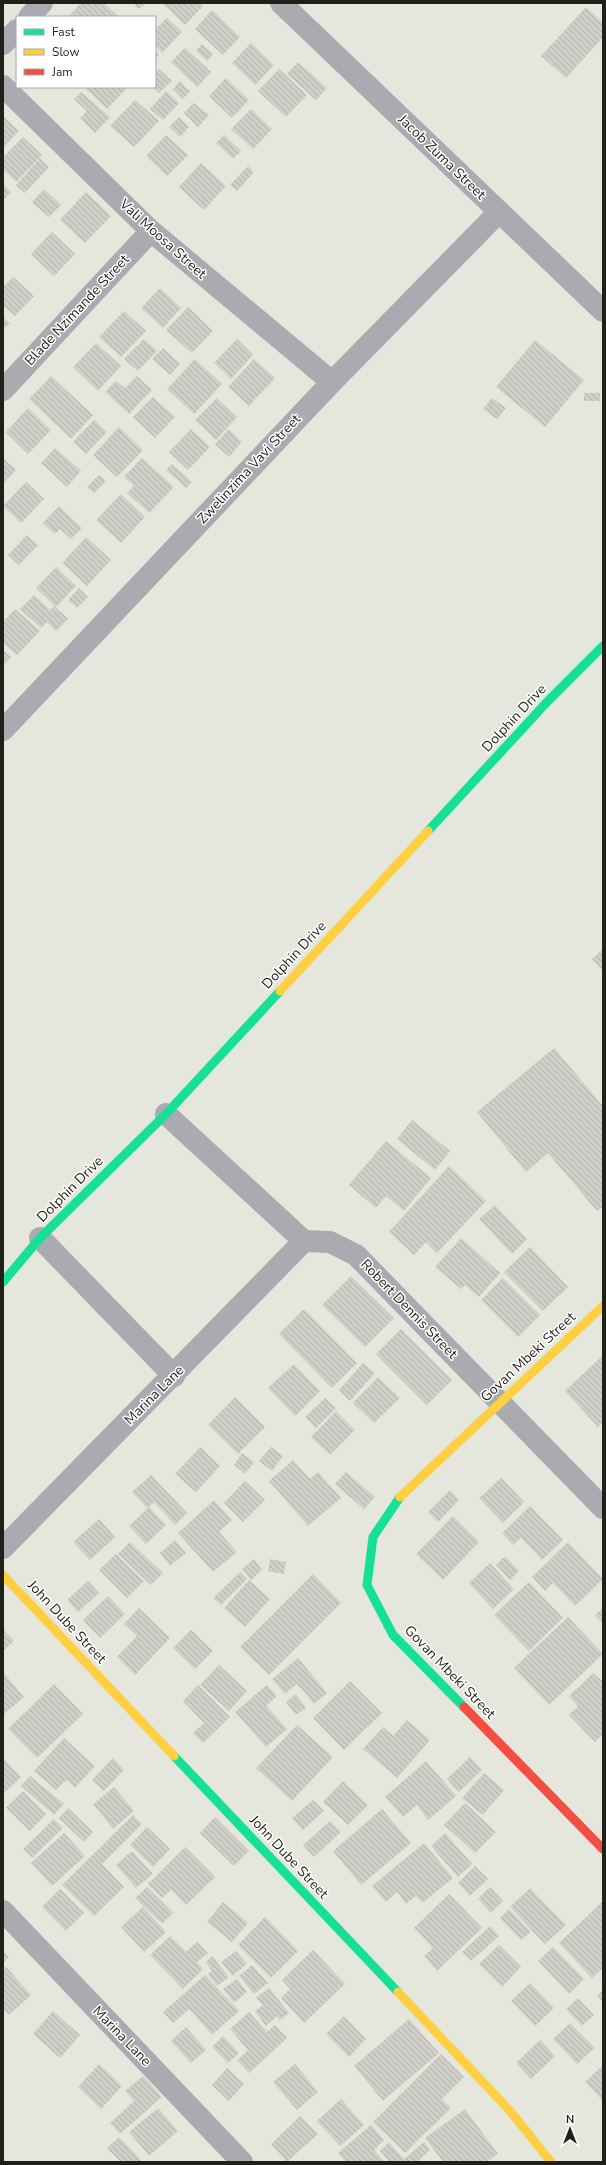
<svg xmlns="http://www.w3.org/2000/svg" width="606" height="2165" font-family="'Nunito Sans',sans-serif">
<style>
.building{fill:url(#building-back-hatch)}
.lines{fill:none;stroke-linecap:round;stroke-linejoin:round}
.street{stroke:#aaabb1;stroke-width:22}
.fast{stroke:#16e098;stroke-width:9}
.slow{stroke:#ffcf43;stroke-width:9}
.jam{stroke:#f24e42;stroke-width:9}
.labels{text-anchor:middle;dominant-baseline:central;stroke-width:3;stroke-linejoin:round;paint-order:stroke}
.street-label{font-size:14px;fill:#1f2019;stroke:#fff}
</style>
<defs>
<pattern id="building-back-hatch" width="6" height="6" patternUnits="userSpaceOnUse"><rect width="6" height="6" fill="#cecfc7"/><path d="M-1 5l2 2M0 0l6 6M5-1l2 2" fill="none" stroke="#b0b1aa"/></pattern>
</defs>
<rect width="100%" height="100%" fill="#e5e7dd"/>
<g class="building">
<path d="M81 3H104L119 17H68Z"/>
<path d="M133 3H146L139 9Z"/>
<path d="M162 3H200L203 6 185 25Z"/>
<path d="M586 7 603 23V37L566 78 541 56Z"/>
<path d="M212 10 240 37 223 55 195 29Z"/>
<path d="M167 18 182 32 162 53 155 46V30Z"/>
<path d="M251 43 274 65 255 85 232 63Z"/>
<path d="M202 44 213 54 207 61 196 51Z"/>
<path d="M185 48 211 72 197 87 171 62Z"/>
<path d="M155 51 159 55 155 60Z"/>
<path d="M298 62 327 88 316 100 287 74Z"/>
<path d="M159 69 172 81 159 93 153 87H155V73Z"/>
<path d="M279 69 307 95 286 117 258 91Z"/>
<path d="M226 78 249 100 232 118 209 96Z"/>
<path d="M180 81 190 91 183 99 173 89Z"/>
<path d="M84 87H128L107 109Z"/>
<path d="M166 91 179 103 163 120 150 109Z"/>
<path d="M81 92 110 117 95 133 80 118 87 111 74 99Z"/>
<path d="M135 100 159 121 134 147 110 126Z"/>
<path d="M194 103 209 115 198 127 184 113Z"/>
<path d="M251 109 272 129 253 149 231 129Z"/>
<path d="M3 116 19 131 3 148Z"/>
<path d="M179 117 189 127 180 137 169 127Z"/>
<path d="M166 135 188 155 167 176 146 156Z"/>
<path d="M224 135 241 151 233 159 216 143Z"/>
<path d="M23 137 42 155 16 182 3 169V157Z"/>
<path d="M40 158 49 167 25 193 16 185Z"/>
<path d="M201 163 226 186 204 210 179 187Z"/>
<path d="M248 166 254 172 237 191 230 185Z"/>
<path d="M3 184 11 192 3 201Z"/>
<path d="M44 189 61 205 49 217 32 202Z"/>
<path d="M86 192 111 216 85 243 60 220Z"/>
<path d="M52 232 75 254 54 276 31 254Z"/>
<path d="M13 277 34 296 15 316 3 306V287Z"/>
<path d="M160 288 181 308 163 328 141 308Z"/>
<path d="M188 307 213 331 192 353 166 330Z"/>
<path d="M124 311 146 331 121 357 99 337Z"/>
<path d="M3 317 10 323 3 330Z"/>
<path d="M144 339 157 351 138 371 124 359Z"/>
<path d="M237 339 253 355 231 379 214 363Z"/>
<path d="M535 340 584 380 545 427 496 387Z"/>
<path d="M96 343 121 366 98 391 73 367Z"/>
<path d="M163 348 180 364 170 375 152 359Z"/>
<path d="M195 359 222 384 194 414 167 389Z"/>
<path d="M254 359 275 378 249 406 228 387Z"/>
<path d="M51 376 93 415 71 439 29 399Z"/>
<path d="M137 376 152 390 129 414 105 392 116 381 125 388Z"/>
<rect x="584" y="393" width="16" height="8"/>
<path d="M153 397 175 417 155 438 133 417Z"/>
<path d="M217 398 237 417 216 440 195 420Z"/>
<path d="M492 398 506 408 497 419 483 409Z"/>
<path d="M28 408 51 430 28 454 6 432Z"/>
<path d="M94 420 107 432 86 454 73 442Z"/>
<path d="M119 427 143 450 117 477 93 455Z"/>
<path d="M191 429 210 447 188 470 169 452Z"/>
<path d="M229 429 242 442 229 457 215 444Z"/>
<path d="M55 448 81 471 67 487 41 463Z"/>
<path d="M3 458 16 470 3 484Z"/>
<path d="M142 458 174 487 149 513 127 493 134 486 124 477Z"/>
<path d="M172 464 192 482 186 488 166 470Z"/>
<path d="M99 475 106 481 94 493 87 487Z"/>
<path d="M26 482 44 499 21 523 3 506Z"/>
<path d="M121 494 145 517 121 543 96 520Z"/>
<path d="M59 506 82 528 71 539 60 529 55 534 43 523Z"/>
<path d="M27 535 38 545 19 565 8 555Z"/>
<path d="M86 537 111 560 87 586 62 563Z"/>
<path d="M56 567 76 586 56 607 36 588Z"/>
<path d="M79 588 88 597 77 608 68 600Z"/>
<path d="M34 595 50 610 54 606 68 619 56 631 47 622 41 628 20 609Z"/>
<path d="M15 609 40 631 17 655 3 643V622Z"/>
<path d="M3 650 11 657 3 666Z"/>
<path d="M603 949V971L592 959Z"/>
<path d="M554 1048 603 1106V1207L597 1211 548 1153 526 1172 477 1112Z"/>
<path d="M412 1120 450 1151 435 1170 397 1139Z"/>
<path d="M386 1141 431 1178 404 1211 386 1196 376 1208 349 1185Z"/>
<path d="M449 1166 486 1201 437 1253 426 1242 414 1255 389 1232Z"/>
<path d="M495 1205 527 1239 512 1254 479 1219Z"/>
<path d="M461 1238 500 1273 479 1297 465 1285 461 1289 435 1267Z"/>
<path d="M530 1247 568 1287 543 1311 504 1272Z"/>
<path d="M351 1276 394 1318 365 1347 322 1305Z"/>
<path d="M503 1278 540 1315 518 1337 481 1300Z"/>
<path d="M304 1309 357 1363 332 1388 279 1334Z"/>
<path d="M401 1329 452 1380 427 1405 376 1354Z"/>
<path d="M603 1355V1422L598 1427 565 1391Z"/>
<path d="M363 1363 375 1373 350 1401 339 1390Z"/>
<path d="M294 1364 320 1391 295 1416 268 1388Z"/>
<path d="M378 1377 400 1398 374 1423 353 1403Z"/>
<path d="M235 1397 265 1427 238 1454 208 1425Z"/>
<path d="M325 1398 336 1408 316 1428 305 1417Z"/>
<path d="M336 1411 355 1430 330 1455 311 1437Z"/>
<path d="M200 1447 220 1466 196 1492 175 1474Z"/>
<path d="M271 1447 283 1456 272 1471 259 1461Z"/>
<path d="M242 1453 254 1462 245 1474 234 1465Z"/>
<path d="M293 1460 310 1479 318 1472 341 1498 308 1526 269 1481Z"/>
<path d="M346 1472 375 1497 364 1509 335 1484Z"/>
<path d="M151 1475 187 1513 175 1525 154 1502 147 1508 132 1492Z"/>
<path d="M501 1478 524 1502 503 1523 479 1498Z"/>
<path d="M245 1481 265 1500 243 1522 224 1503Z"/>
<path d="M450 1490 459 1500 438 1522 428 1512Z"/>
<path d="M214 1500 232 1520 219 1532 237 1552 213 1572 178 1533Z"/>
<path d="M530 1506 563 1540 542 1560 521 1538 513 1545 502 1533Z"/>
<path d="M149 1507 166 1525 146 1544 129 1526Z"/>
<path d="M453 1516 479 1542 443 1580 416 1554Z"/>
<path d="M99 1519 115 1537 90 1560 73 1542Z"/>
<path d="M175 1540 186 1553 170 1566 160 1553Z"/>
<path d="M130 1542 163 1573 151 1585 118 1554Z"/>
<path d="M568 1542 603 1579 575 1606 553 1583 545 1591 532 1577Z"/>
<path d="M116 1554 144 1581 127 1598 99 1570Z"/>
<path d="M505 1556 519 1571 510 1580 496 1565Z"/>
<path d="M254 1559 262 1570 251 1580 242 1569Z"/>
<path d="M270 1559 286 1562 284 1574 268 1571Z"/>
<path d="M490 1563 514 1589 493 1609 469 1583Z"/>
<path d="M240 1572 247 1579 221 1605 213 1598Z"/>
<path d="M313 1574 341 1603 269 1675 240 1647Z"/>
<path d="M249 1580 270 1599 245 1627 224 1608Z"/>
<path d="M88 1581 99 1593 78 1612 67 1600Z"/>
<path d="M529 1582 563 1618 529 1651 494 1615Z"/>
<path d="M108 1596 125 1614 100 1638 83 1620Z"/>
<path d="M139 1608 170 1638 135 1675 117 1657 137 1636 124 1624Z"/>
<path d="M603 1608V1623L595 1615Z"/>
<path d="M568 1617 603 1654 549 1705 514 1668Z"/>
<path d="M3 1629 14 1641 3 1651Z"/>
<path d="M191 1630 213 1651 195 1669 173 1648Z"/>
<path d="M298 1658 327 1693 314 1704 297 1684 285 1694 272 1679Z"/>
<path d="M219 1665 247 1691 229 1711 200 1685Z"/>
<path d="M3 1672 24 1697 3 1715Z"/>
<path d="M593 1673 603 1682V1734L595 1742 569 1715 578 1706 569 1696Z"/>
<path d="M350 1681 382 1713 344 1750 313 1718Z"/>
<path d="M54 1684 83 1714 37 1758 8 1729Z"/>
<path d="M198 1685 230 1717 203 1743 193 1733 204 1723 183 1701Z"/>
<path d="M267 1685 277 1696 266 1706 287 1729 266 1747 235 1712Z"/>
<path d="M296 1694 306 1708 296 1715 286 1702Z"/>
<path d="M407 1720 430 1740 397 1778 363 1749 383 1727 393 1736Z"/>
<path d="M297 1725 333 1757 292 1801 256 1768Z"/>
<path d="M64 1738 95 1766 75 1788 66 1780 56 1790 34 1771Z"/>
<path d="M470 1757 482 1770 459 1792 447 1779Z"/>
<path d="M3 1758 21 1777 3 1794Z"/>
<path d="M113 1758 124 1770 104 1791 92 1780Z"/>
<path d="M426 1761 456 1796 428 1820 417 1805 403 1817 385 1797Z"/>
<path d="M484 1773 504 1790 483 1815 462 1798Z"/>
<path d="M30 1776 64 1804 54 1815 21 1786Z"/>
<path d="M343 1781 368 1805 348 1825 323 1802Z"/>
<path d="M114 1787 134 1811 113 1829 93 1804Z"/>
<path d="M23 1791 46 1814 30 1831 6 1808Z"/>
<path d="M313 1800 324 1811 303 1830 292 1818Z"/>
<path d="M465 1803 496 1832 475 1853 444 1825Z"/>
<path d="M68 1808 93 1832 84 1842 59 1818Z"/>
<path d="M382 1809 411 1843 361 1885 333 1851Z"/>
<path d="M133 1815 142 1824 102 1864 124 1887 94 1916 62 1885Z"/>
<path d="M215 1817 249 1851 234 1866 200 1833Z"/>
<path d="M54 1819 63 1828 32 1858 23 1849Z"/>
<path d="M330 1821 341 1832 314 1857 303 1845Z"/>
<path d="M147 1827 170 1849 153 1867 130 1845Z"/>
<path d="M64 1833 85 1856 52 1886 31 1863Z"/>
<path d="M445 1833 472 1864 458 1877 431 1846Z"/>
<path d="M424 1843 453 1878 422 1903 416 1896 406 1904 397 1892 386 1902 372 1886Z"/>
<path d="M185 1847 215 1877 186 1905 171 1890 162 1898 148 1884Z"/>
<path d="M132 1851 153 1874 136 1888 116 1865Z"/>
<path d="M475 1866 488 1879 470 1896 458 1883Z"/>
<path d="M147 1887 173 1913 162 1924 135 1898Z"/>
<path d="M490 1887 503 1901 491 1913 478 1899Z"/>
<path d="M530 1888 566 1925 545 1944 510 1907Z"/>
<path d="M60 1889 84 1913 66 1931 42 1907Z"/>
<path d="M449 1894 482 1928 437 1971 424 1956 433 1948 414 1928Z"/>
<path d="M603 1901V1968L592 1978 559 1943Z"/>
<path d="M223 1902 248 1923 232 1942 207 1922Z"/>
<path d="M143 1907 166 1932 144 1952 121 1927Z"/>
<path d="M509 1909 531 1932 521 1940 500 1918Z"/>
<path d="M265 1917 298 1951 271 1978 238 1945Z"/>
<path d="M490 1926 499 1936 471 1961 462 1952Z"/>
<path d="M170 1936 186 1952 197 1942 208 1953 197 1962 203 1969 183 1989 150 1955Z"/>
<path d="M499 1945 521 1967 502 1987 479 1964Z"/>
<path d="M553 1947 584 1979 569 1994 538 1961Z"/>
<path d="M313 1950 345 1984 304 2023 281 1998 290 1989 282 1980Z"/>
<path d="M3 1951 9 1957 3 1963Z"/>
<path d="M236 1951 247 1964 232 1976 221 1962Z"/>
<path d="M212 1956 229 1977 217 1986 208 1974 212 1971 206 1962Z"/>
<path d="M252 1965 268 1983 254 1994 239 1976Z"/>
<path d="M6 1967 31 1995 9 2015 3 2009V1970Z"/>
<path d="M205 1975 239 2011 212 2035 189 2009 173 2023 163 2012Z"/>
<path d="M237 1979 247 1992 234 2003 223 1989Z"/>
<path d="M530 1983 554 2008 535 2026 511 2001Z"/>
<path d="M269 1988 289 2013 280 2020 277 2016 266 2026 255 2011 263 2005 256 1998Z"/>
<path d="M603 1989V2002L597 1996Z"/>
<path d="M578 1998 594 2015 582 2026 566 2009Z"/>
<path d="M53 2011 80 2035 60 2058 33 2034Z"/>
<path d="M249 2012 267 2032 275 2025 287 2038 249 2073 237 2060 248 2050 230 2029Z"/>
<path d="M344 2016 366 2039 349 2057 326 2034Z"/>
<path d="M409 2019 439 2053 383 2101 354 2066Z"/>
<path d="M570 2023 595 2048 577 2064 553 2039Z"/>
<path d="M186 2027 206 2050 191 2063 171 2041Z"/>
<path d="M223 2036 239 2053 228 2063 212 2047Z"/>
<path d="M540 2040 555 2056 531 2079 516 2063Z"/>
<path d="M441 2054 464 2077 442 2099 451 2108 405 2153 373 2122Z"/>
<path d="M99 2064 122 2086 101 2109 78 2087Z"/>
<path d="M295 2064 318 2092 297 2110 273 2082Z"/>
<path d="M603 2065V2101L585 2082Z"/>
<path d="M227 2068 244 2084 229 2101 212 2085Z"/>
<path d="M143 2076 162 2097 120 2134 110 2123 134 2101 125 2091Z"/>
<path d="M341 2099 364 2125 340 2146 317 2121Z"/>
<path d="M158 2108 178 2131 149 2156 129 2132Z"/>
<path d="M465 2109 498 2154 486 2162H443L425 2138Z"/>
<path d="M300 2116 318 2134 287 2162 271 2144Z"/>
<path d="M371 2125 384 2140 374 2150 385 2162H346L338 2153Z"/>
<path d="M119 2137 143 2162H121L107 2148Z"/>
<path d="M389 2142 404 2159 424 2142 430 2150 417 2162H389L380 2151Z"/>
</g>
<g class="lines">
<g class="street">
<path d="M281 3 603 311"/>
<path d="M29 17 42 3"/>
<path d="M3 44 17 30"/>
<path d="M3 86 151 231 332 382"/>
<path d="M3 390 151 231"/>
<path d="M3 730 332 382 499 212"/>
<path d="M166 1114 304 1241"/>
<path d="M40 1238 174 1376"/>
<path d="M304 1241 330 1242 356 1255 603 1508"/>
<path d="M3 1548 304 1241"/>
<path d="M3 1911 242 2162"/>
</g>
<g class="fast">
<path d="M428 831 547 702 603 646"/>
<path d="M3 1282 40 1238 166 1114 280 991"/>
<path d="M400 1497 373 1537 367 1585 393 1635 464 1707"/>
<path d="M174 1756 398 1992"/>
</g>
<g class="slow">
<path d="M280 991 428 831"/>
<path d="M400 1497 603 1306"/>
<path d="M3 1575 174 1756"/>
<path d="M398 1992 511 2112 551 2162"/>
</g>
<path class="jam" d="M464 1707 603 1849"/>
</g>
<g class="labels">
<g class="street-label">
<text transform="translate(442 157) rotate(44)">Jacob Zuma Street</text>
<text transform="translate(163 239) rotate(42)">Vali Moosa Street</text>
<text transform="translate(77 310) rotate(-47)">Blade Nzimande Street</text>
<text transform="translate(249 469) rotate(-47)">Zwelinzima Vavi Street</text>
<text transform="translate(514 718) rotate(-47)">Dolphin Drive</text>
<text transform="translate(294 955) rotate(-47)">Dolphin Drive</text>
<text transform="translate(70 1189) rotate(-45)">Dolphin Drive</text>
<text transform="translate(409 1309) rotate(46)">Robert Dennis Street</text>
<text transform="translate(528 1357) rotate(-43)">Govan Mbeki Street</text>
<text transform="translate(154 1395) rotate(-45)">Marina Lane</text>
<text transform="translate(67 1622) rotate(47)">John Dube Street</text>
<text transform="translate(450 1672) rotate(46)">Govan Mbeki Street</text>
<text transform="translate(289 1857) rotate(47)">John Dube Street</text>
<text transform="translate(122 2036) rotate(46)">Marina Lane</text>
</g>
</g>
<rect width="606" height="2165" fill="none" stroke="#1f2019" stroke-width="8"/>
<rect x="16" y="16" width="140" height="72" fill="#ffffff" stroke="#a5a6a3"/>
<rect x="24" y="29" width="20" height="6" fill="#16e098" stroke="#a5a6a3"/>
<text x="52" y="36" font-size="12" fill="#1f2019">Fast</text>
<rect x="24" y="49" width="20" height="6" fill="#ffcf43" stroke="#a5a6a3"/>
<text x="52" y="56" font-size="12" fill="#1f2019">Slow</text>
<rect x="24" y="69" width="20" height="6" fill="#f24e42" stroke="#a5a6a3"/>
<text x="52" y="76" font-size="12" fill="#1f2019">Jam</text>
<g transform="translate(570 2129)" stroke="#ffffff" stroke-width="3" paint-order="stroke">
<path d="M0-3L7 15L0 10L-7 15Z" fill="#1f2019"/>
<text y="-6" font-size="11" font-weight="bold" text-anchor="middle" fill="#1f2019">N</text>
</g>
</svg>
